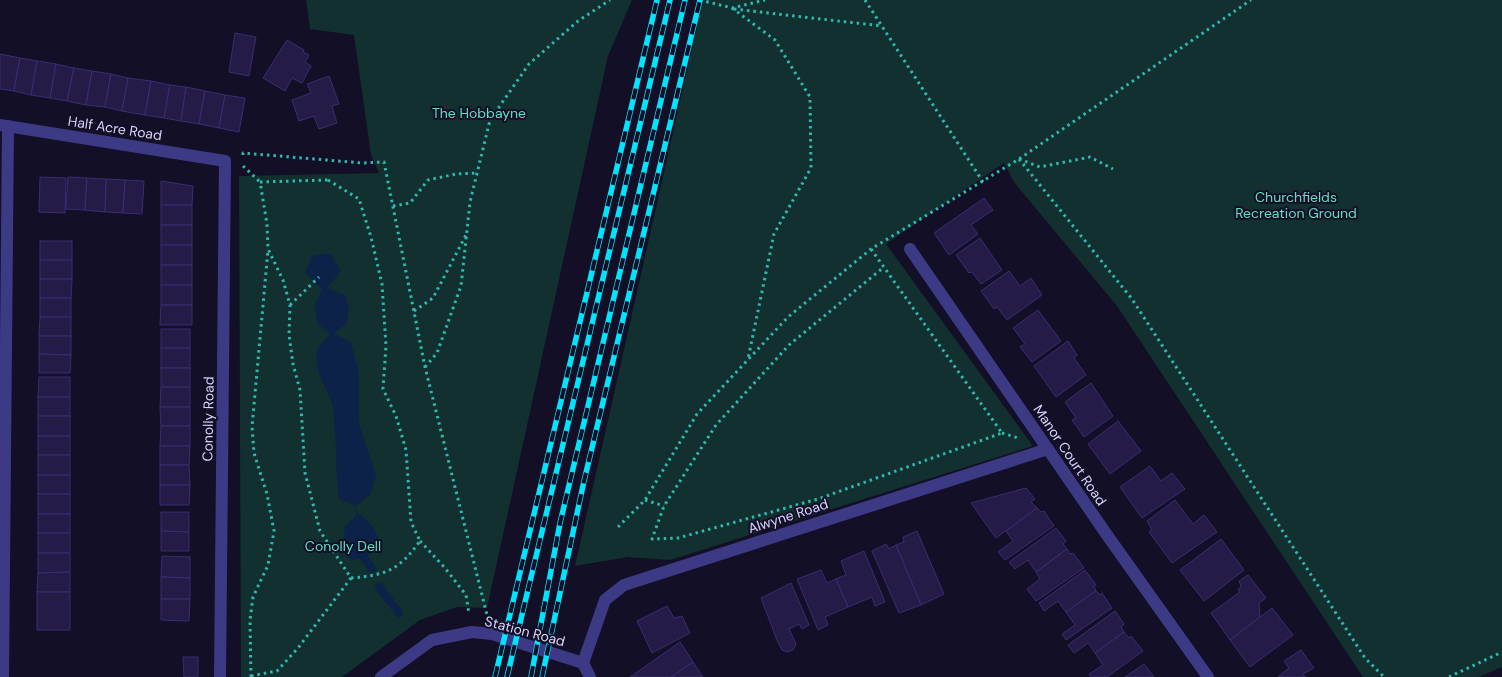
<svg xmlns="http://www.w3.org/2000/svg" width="1502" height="677" font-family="'DM Sans',sans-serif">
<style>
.green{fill:#12302f}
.water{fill:#0c2248}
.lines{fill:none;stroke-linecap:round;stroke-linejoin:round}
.stream{stroke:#0c2248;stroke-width:8}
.building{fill:#241b47;stroke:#3b2d73}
.path{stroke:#2fb8b0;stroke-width:3;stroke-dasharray:2.5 4;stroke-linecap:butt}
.minor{stroke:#3d3a85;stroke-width:12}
.rail-casing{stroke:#00e5ff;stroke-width:5.5}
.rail{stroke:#130f26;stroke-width:4;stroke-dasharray:11;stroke-linecap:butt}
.labels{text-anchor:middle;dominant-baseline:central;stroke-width:4;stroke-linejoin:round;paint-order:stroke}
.park-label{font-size:14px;fill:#5fe0c0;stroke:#130f26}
.street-label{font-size:14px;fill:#d9d4ff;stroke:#130f26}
</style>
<rect width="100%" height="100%" fill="#130f26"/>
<g class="green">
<path d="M306 0H632L608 56 487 608 457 607 420 620 342 677H241L239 176 379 173 371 155 354 35 310 29Z"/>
<path d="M703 0H1502V667L1479 677H1363L1117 306 1014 182 1004 163 886 244 1033 446 670 560 628 557 575 566Z"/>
</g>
<path class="water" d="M330 253 341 271 327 288 345 295 349 308 347 323 334 333 351 343 359 372V423L376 476 371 494 355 506 358 514C372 523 378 531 380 548L364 558 352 560 343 553 345 526 357 515 354 505 339 499C335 470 337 440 333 410 331 390 313 373 317 353 318 346 326 339 330 334L317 323 315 305 322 289 305 273 312 256Z"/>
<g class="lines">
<g class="stream">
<path d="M364 558 372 569"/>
<path d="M379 587 399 613"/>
</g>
</g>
<g class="building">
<path d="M235 33 256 37 249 76 229 72Z"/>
<path d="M287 40 304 50 303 52 309 55 305 62 311 66 302 83 292 78 285 91 263 78Z"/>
<path d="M0 54 20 58 14 91 0 89Z"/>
<path d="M20 58 37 61 31 95 14 91Z"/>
<path d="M37 61 56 64 50 98 31 95Z"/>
<path d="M56 64 74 68 67 101 50 98Z"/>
<path d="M74 68 92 71 86 105 67 101Z"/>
<path d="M92 71 111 74 105 107 86 105Z"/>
<path d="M111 74 128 78 122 111 105 107Z"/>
<path d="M329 76 339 104 332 106 337 123 319 129 314 116 299 121 292 100 311 93 307 84Z"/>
<path d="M128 78 151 81 145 115 122 111Z"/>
<path d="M151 81 170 85 164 118 145 115Z"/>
<path d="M170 85 186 87 181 121 164 118Z"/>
<path d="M186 87 205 91 199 124 181 121Z"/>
<path d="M205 91 225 95 219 128 199 124Z"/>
<path d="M225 95 245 98 239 132 219 128Z"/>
<path d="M40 177 66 178 65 213 39 212Z"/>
<path d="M68 177 87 178 85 210 66 209Z"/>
<path d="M87 178 106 179 105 212 85 210Z"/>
<path d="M106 179 125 180 123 213 105 212Z"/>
<path d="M125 180 144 181 142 214 123 213Z"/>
<path d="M161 181 193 186 192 205H161Z"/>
<path d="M984 198 993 210 971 225 978 234 949 255 934 233Z"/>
<rect x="161" y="205" width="31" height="20"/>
<rect x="161" y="225" width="31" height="20"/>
<path d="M980 238 1002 270 981 284 972 272 969 273 956 255Z"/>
<rect x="40" y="241" width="32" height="19"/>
<rect x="161" y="245" width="31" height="20"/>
<rect x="40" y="260" width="32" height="19"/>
<rect x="161" y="265" width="31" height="20"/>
<path d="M1009 271 1020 286 1031 278 1042 295 1007 320 997 307 994 309 981 291Z"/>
<path d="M40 279H72L71 298H40Z"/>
<rect x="161" y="285" width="31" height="20"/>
<rect x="40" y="298" width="31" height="19"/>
<path d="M161 305H192V325H160Z"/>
<path d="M1038 310 1061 341 1032 362 1020 347 1025 344 1013 328Z"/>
<path d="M40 317H71V336H39Z"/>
<rect x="161" y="329" width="29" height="19"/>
<path d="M39 336H71V355L39 354Z"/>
<path d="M1068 341 1077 355 1074 358 1086 375 1056 397 1034 366Z"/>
<rect x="161" y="348" width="29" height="20"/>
<path d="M39 354 71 355 70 373H39Z"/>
<rect x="161" y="368" width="29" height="19"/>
<path d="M39 377H70V397H38Z"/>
<path d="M1091 383 1113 416 1084 437 1072 420 1076 418 1065 402Z"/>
<path d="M161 387H190V407H160Z"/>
<rect x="38" y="397" width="32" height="19"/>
<path d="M160 407H190V426H161Z"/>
<rect x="38" y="416" width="32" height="20"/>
<path d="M1118 421 1141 451 1110 474 1088 444Z"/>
<path d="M161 426H190V446H160Z"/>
<rect x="38" y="436" width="32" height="19"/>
<path d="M160 446H190L189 465H160Z"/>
<rect x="38" y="455" width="32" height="20"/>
<path d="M160 465H189L190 485H160Z"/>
<path d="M1150 466 1161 481 1172 473 1185 489 1142 518 1120 487Z"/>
<rect x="38" y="475" width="32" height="19"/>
<path d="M160 485H190L189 505H160Z"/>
<path d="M1026 488 1035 499 1031 502 1037 508 996 538 971 503Z"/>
<rect x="38" y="494" width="32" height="20"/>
<path d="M1175 500 1193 524 1204 515 1217 532 1172 563 1149 532 1152 530 1147 521Z"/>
<path d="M1037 508 1041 512 1044 511 1054 526 1005 560 998 552 1013 541 1006 531Z"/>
<path d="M161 512H189V532L161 531Z"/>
<rect x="38" y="514" width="32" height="19"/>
<path d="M1056 528 1066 541 1063 544 1067 549 1036 572 1028 560 1015 569 1009 562Z"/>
<path d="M161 531 189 532V551H161Z"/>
<path d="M917 531 944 594 921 605 896 545 904 542 903 537Z"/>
<rect x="38" y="533" width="32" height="20"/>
<path d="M1221 539 1244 570 1204 601 1180 570Z"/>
<path d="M886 544 889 549 896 545 921 605 899 613 872 551Z"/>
<path d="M1067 549 1070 554 1073 553 1084 568 1036 601 1027 589 1040 579 1036 572Z"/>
<path d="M864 551 885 602 875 606 872 597 848 607 836 579 846 575 841 561Z"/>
<path d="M38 553H70V572L38 573Z"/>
<path d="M162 556 190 557V578L161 577Z"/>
<path d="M821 570 827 583 836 579 848 607 825 617 828 625 818 630 797 579Z"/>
<path d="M1085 570 1096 585 1094 586 1096 591 1066 612 1058 601 1044 611 1039 603Z"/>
<path d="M70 572V592H37L38 573Z"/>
<path d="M1248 575 1266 598 1259 603 1260 617 1230 640 1211 613 1240 592 1238 590 1241 586 1239 581Z"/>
<path d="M161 577 190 578V599H161Z"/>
<path d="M791 583 809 625 802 629 799 624 789 629 796 644 793 650 787 652 782 650 777 640 761 598Z"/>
<path d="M1096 591 1100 595 1102 593 1112 608 1066 640 1062 634 1075 625 1066 612Z"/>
<rect x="37" y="592" width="33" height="38"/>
<path d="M161 599H190L189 621 161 620Z"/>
<path d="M667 606 674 618 682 616 690 633 652 653 637 621Z"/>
<path d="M1272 608 1293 635 1250 667 1230 640Z"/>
<path d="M1115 611 1124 624 1121 627 1124 632 1095 653 1088 643 1074 653 1068 645Z"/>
<path d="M1124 632 1129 638 1131 636 1143 651 1107 677H1091L1089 674 1103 665 1095 653Z"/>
<path d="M680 642 693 662 671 677H630Z"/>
<path d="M1301 650 1314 668 1303 674 1305 677H1278L1289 668 1284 661Z"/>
<path d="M183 657H198V677H184Z"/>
<path d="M693 662 703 677H671Z"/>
<path d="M1144 664 1154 677H1125Z"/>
</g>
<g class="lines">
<g class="path">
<path d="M700 0 732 8 765 0"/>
<path d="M865 0 983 182"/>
<path d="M732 8 775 40 810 97 811 168 774 234 748 359"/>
<path d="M734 9 882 26"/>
<path d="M243 155V153L362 163 384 162 425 367 487 615"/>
<path d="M1019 159 1132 299 1365 658 1384 677"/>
<path d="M1019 159 1040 167 1090 157 1113 169"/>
<path d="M243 166 260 182"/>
<path d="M328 180 359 199 371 237 382 284 386 346 383 389 396 416 406 450 411 522 420 541C399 570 387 575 351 578L320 531 305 473 300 390 293 364 289 335 290 305 283 280 268 249 267 224 260 182Z"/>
<path d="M393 206 410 203 428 180 456 174 477 173"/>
<path d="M871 249 1002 433 818 499 678 538 652 539 664 506 716 425 789 345 884 267"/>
<path d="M290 305 319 277"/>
<path d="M414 311 433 298 466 235"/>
<path d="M425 367 437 353 461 286 470 202 490 120 529 64 578 21 610 0"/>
<path d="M1002 433 1018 438"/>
<path d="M645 500 664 506"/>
<path d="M618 527 645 500 697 414 788 317 871 249 1019 159 1251 0"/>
<path d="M420 541 445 568 466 595 469 614"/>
<path d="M251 676 277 671 298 648 351 578"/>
<path d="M251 677 250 620 253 597 268 565 274 531 267 494 254 453 252 427 268 250"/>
<path d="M1449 677 1502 652"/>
</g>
<g class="minor">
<path d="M0 125 225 161 220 677"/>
<path d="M910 249 1107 535 1208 677"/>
<path d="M583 663 605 600 624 585 1048 449"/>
<path d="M583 663 590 677"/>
<path d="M3 677 8 126"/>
<path d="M381 677 432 640 472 632 492 634 583 663"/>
</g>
<g class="rail-casing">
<g id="rail">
<path d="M495 677 657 0"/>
<path d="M507 677 670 0"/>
<path d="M531 677 560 523 685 0"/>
<path d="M542 677 584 481 700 0"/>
</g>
</g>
<use href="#rail" class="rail"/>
</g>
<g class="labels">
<g class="park-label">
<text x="479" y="113">The Hobbayne</text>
<text x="1296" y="197">Churchfields<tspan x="1296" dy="16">Recreation Ground</tspan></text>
<text x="343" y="546">Conolly Dell</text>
</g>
<g class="street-label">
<text transform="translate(115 128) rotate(9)">Half Acre Road</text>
<text transform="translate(208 419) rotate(-89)">Conolly Road</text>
<text transform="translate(1070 455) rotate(56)">Manor Court Road</text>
<text transform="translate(788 516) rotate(-18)">Alwyne Road</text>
<text transform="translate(525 631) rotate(15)">Station Road</text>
</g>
</g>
</svg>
